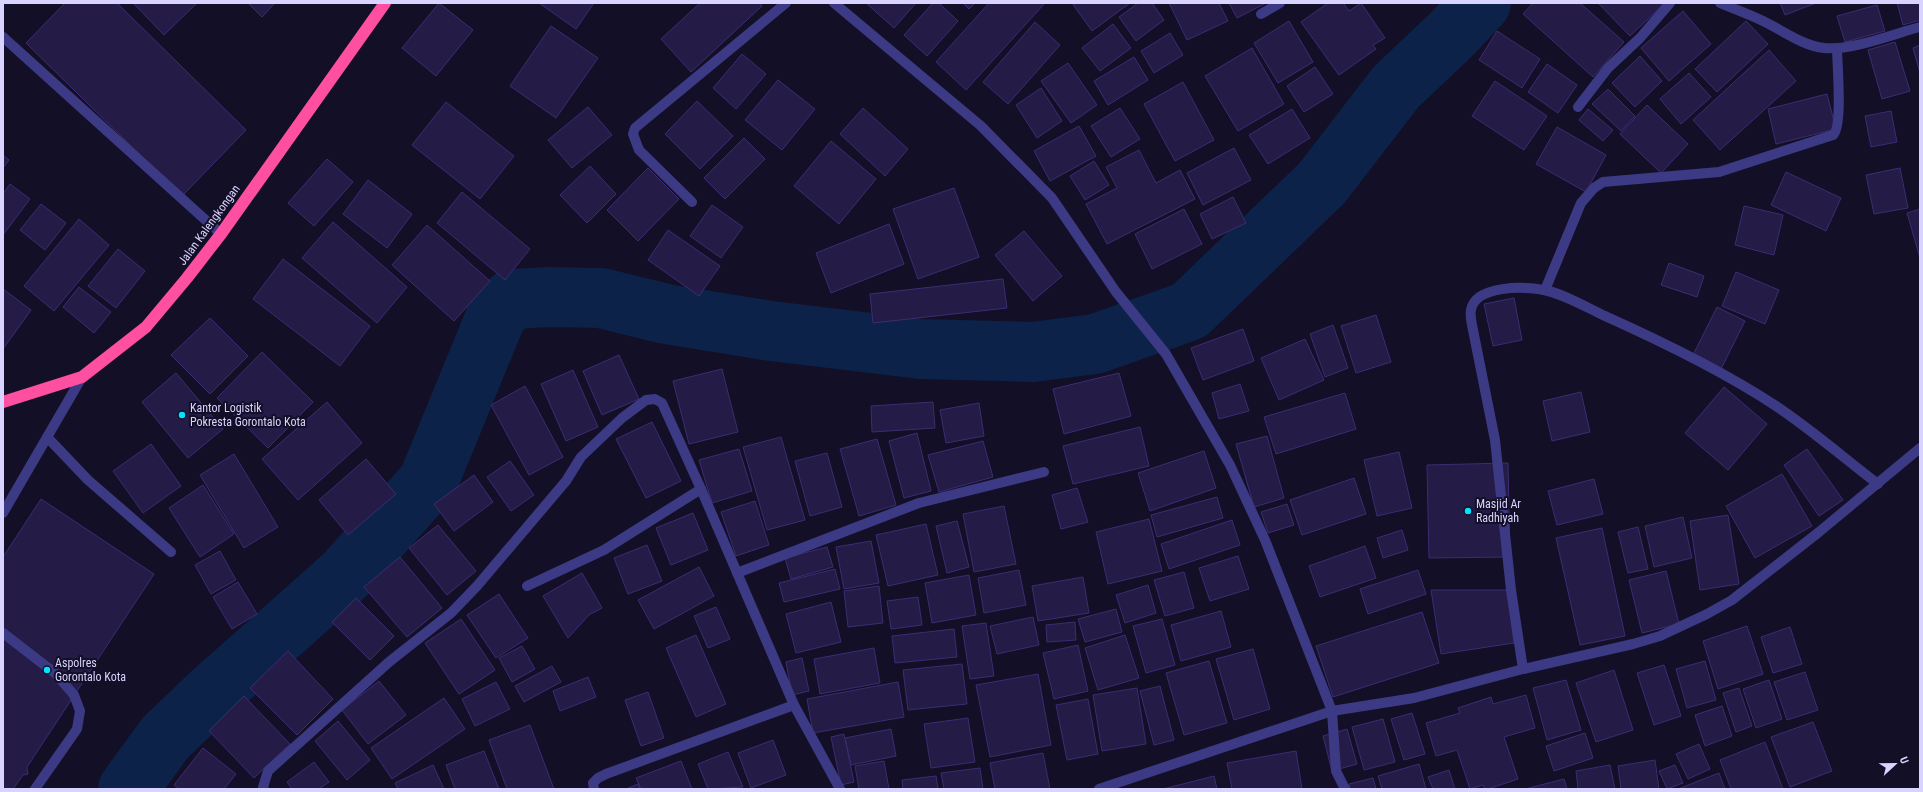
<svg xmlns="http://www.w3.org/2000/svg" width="1923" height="792" font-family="'Roboto Condensed',sans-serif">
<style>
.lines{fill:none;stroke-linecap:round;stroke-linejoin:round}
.river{stroke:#0c2248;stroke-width:60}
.building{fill:#241b47;stroke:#3b2d73}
.street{stroke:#3d3a85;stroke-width:10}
.highway{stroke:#ff4fa3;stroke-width:12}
.poi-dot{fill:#00e5ff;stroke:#130f26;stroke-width:1.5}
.labels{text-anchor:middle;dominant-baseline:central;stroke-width:4;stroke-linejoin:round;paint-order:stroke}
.street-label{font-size:12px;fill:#d9d4ff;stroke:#130f26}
.poi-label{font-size:12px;fill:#d9d4ff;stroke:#130f26;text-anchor:start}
</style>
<rect width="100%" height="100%" fill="#130f26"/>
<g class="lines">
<path class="river" d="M128 789 165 738 211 694 345 575 428 482 497 314 512 299 549 297 601 298 666 314 771 331 921 349 1033 352 1095 344 1189 311 1322 183 1396 87 1452 34 1481 3"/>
</g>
<g class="building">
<path d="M65 3H117L246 130 182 196 26 43Z"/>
<path d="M133 3H197L164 35Z"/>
<path d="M248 3H275L262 17Z"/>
<path d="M439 3 473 30 436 76 402 48Z"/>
<path d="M539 3H594L576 29Z"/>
<path d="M700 3H760L762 6 691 72 661 39Z"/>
<path d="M866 3H916L894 28Z"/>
<path d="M933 3H939L958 21 927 56 904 35Z"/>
<path d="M963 3H975L969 9Z"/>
<path d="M989 3H1045L966 90 936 62Z"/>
<path d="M1072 3H1130L1092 31Z"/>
<path d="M1138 3H1152L1164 20 1136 41 1119 17Z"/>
<path d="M1169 3H1219L1228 21 1187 40Z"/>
<path d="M1229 3H1266L1237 18Z"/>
<path d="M1328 3H1343L1349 11 1361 3 1385 38 1373 45 1376 49 1339 75 1301 22Z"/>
<path d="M1533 3H1580L1624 42 1593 77 1523 14Z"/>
<path d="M1598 3H1663L1664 4 1630 36Z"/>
<path d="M1780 3H1816L1785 15Z"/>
<path d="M1897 3H1920V20L1903 25Z"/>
<path d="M1877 5 1885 31 1845 42 1837 16Z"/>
<path d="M1683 11 1711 44 1669 81 1641 48Z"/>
<path d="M1289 21 1313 62 1278 83 1254 43Z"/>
<path d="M1746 21 1768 44 1717 92 1695 69Z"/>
<path d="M1035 22 1060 45 1008 104 983 82Z"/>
<path d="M1113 24 1131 48 1100 71 1082 48Z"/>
<path d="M551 26 598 58 556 118 510 86Z"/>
<path d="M1497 31 1540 59 1522 88 1479 60Z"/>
<path d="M1170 33 1183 55 1154 73 1141 51Z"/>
<path d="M1895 42 1910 91 1882 99 1868 50Z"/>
<path d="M1920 45V73L1913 48Z"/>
<path d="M1252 48 1284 104 1238 131 1205 76Z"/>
<path d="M1769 50 1796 81 1720 150 1693 120Z"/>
<path d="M742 54 766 74 736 109 713 88Z"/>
<path d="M1640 56 1662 81 1635 107 1612 83Z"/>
<path d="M1134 57 1148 80 1108 105 1094 81Z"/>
<path d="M1068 63 1097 105 1071 123 1041 81Z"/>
<path d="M1547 64 1577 85 1558 113 1528 92Z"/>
<path d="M1315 67 1333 94 1304 112 1287 86Z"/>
<path d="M1689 73 1711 97 1681 124 1660 99Z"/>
<path d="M778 80 815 109 782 150 745 120Z"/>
<path d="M1495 81 1547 116 1524 150 1472 116Z"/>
<path d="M1183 82 1214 140 1175 161 1144 104Z"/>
<path d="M1041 88 1062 121 1037 138 1016 105Z"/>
<path d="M1608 89 1635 116 1621 131 1592 104Z"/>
<path d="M1827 94 1836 129 1776 144 1768 109Z"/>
<path d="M697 101 733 136 700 169 665 134Z"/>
<path d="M446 102 514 156 480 199 412 145Z"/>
<path d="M1647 105 1688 144 1661 173 1620 134Z"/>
<path d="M588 107 612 135 572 168 548 140Z"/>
<path d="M863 108 908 149 885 176 840 134Z"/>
<path d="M1120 108 1140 139 1111 157 1091 126Z"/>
<path d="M1292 109 1310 138 1268 164 1249 135Z"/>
<path d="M1588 109 1613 130 1603 141 1579 120Z"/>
<path d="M1891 111 1897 142 1871 147 1865 116Z"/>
<path d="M1079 126 1096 156 1050 181 1034 151Z"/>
<path d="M1557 127 1606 155 1586 192 1536 164Z"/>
<path d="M744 138 765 159 725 199 704 178Z"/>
<path d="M831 141 876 179 839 224 794 186Z"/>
<path d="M1234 148 1251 180 1203 205 1187 173Z"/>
<path d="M1139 150 1156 183 1180 170 1195 199 1107 244 1086 204 1117 188 1106 167Z"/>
<path d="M3 155 9 160 3 168Z"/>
<path d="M327 159 353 182 314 226 288 203Z"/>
<path d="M1094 161 1109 185 1085 200 1070 176Z"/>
<path d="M590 166 616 194 587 223 560 195Z"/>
<path d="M648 168 679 199 638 241 607 210Z"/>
<path d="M1900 168 1908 208 1874 214 1866 175Z"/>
<path d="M1786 172 1841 198 1826 231 1771 205Z"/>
<path d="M368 180 412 214 387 248 343 214Z"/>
<path d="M10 184 30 199 3 235V194Z"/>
<path d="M954 188 979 257 918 279 893 209Z"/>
<path d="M462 192 530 249 505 280 437 223Z"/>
<path d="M1233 197 1246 223 1212 239 1200 214Z"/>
<path d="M41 204 66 223 45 250 20 230Z"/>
<path d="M712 205 743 227 721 258 690 236Z"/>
<path d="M1744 206 1783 215 1774 255 1735 245Z"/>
<path d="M1184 209 1202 244 1152 269 1135 234Z"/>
<path d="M1920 209V258L1907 213Z"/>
<path d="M79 219 109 245 54 311 24 286Z"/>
<path d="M333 222 407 287 377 323 302 258Z"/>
<path d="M889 224 904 264 831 293 816 253Z"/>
<path d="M427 225 490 281 454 321 392 265Z"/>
<path d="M668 230 720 266 699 296 648 260Z"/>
<path d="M1024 231 1062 276 1033 301 995 255Z"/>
<path d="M118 249 145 271 116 308 88 286Z"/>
<path d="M283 259 370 326 340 366 253 299Z"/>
<path d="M1669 263 1704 276 1697 297 1661 285Z"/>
<path d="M1736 272 1779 290 1765 324 1722 306Z"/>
<path d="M1003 279 1007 308 873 323 870 294Z"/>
<path d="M79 287 111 312 94 333 63 307Z"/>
<path d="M3 289 31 310 3 349Z"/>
<path d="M1514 298 1522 340 1493 346 1484 304Z"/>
<path d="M1717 307 1745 321 1721 369 1693 355Z"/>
<path d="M1376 315 1391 362 1356 373 1341 326Z"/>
<path d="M210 318 248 356 210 394 171 355Z"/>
<path d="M1333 325 1348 368 1325 377 1310 334Z"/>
<path d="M1243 329 1254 361 1203 380 1191 348Z"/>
<path d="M1305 339 1324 380 1279 400 1261 358Z"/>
<path d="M262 352 313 402 268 448 217 398Z"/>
<path d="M619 355 639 399 602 415 583 371Z"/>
<path d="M722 369 738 432 689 444 673 381Z"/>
<path d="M573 370 598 427 566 441 541 384Z"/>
<path d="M176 373 223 429 188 458 142 402Z"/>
<path d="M1119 373 1131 416 1064 434 1053 389Z"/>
<path d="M1240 384 1249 411 1219 419 1212 393Z"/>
<path d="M525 386 563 457 529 475 491 405Z"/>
<path d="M1724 387 1767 424 1728 470 1685 433Z"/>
<path d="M1581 392 1590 432 1552 441 1543 401Z"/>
<path d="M1345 393 1356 429 1276 454 1264 417Z"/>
<path d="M327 402 362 443 298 500 262 459Z"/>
<path d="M933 402 935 428 872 432 871 406Z"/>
<path d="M979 403 984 436 946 443 940 410Z"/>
<path d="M652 422 681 481 646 498 616 439Z"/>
<path d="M1140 427 1149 466 1073 484 1063 446Z"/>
<path d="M917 433 931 491 904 498 889 441Z"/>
<path d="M1267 436 1284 498 1254 507 1236 444Z"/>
<path d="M781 437 805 520 767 530 743 447Z"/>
<path d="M877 439 896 505 859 516 840 449Z"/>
<path d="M983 441 993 477 939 492 928 455Z"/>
<path d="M151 444 181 486 143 513 113 471Z"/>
<path d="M739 449 752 491 712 503 699 460Z"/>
<path d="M1807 449 1843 500 1819 516 1784 465Z"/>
<path d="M1204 451 1216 488 1150 511 1138 473Z"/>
<path d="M1399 452 1412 508 1377 516 1364 460Z"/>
<path d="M827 453 842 507 810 516 795 461Z"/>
<path d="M234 454 278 527 244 548 200 475Z"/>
<path d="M366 459 396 494 348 535 319 500Z"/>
<path d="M510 461 534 495 511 511 487 477Z"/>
<path d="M1508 463 1510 557 1429 558 1427 465Z"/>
<path d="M1782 474 1812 526 1755 558 1726 506Z"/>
<path d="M474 475 493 502 454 531 434 504Z"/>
<path d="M1354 478 1366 514 1302 535 1290 500Z"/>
<path d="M1594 479 1603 514 1557 525 1548 491Z"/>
<path d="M203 485 234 534 200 557 169 508Z"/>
<path d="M1077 488 1088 522 1061 529 1052 495Z"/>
<path d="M1217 497 1223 518 1157 537 1151 515Z"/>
<path d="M41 499 154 574 27 767 28 774 23 775 13 789H3V557Z"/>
<path d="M755 501 769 545 736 556 721 512Z"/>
<path d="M1287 504 1294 525 1268 533 1261 512Z"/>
<path d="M1004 506 1016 564 974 572 963 514Z"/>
<path d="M693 513 708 550 671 565 656 528Z"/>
<path d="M1728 515 1739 584 1700 590 1690 521Z"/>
<path d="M1683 517 1692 558 1654 567 1645 526Z"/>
<path d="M1149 519 1162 571 1108 584 1096 532Z"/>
<path d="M1232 520 1240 545 1169 569 1161 544Z"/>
<path d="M957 521 969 567 947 573 936 526Z"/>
<path d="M926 524 938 575 888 586 876 535Z"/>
<path d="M438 525 476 571 447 595 409 548Z"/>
<path d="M1638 527 1648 569 1628 573 1618 532Z"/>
<path d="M1602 528 1625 636 1580 645 1556 538Z"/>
<path d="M1402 530 1408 550 1383 558 1377 538Z"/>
<path d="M871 541 879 583 844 589 836 547Z"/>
<path d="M647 545 662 581 628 594 614 558Z"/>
<path d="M1365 546 1376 578 1320 597 1309 566Z"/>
<path d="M827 547 833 567 791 579 785 558Z"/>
<path d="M220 551 236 580 211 594 195 565Z"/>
<path d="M1238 556 1249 589 1210 601 1199 568Z"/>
<path d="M400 557 442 608 407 637 364 587Z"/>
<path d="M699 567 714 596 654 629 638 600Z"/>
<path d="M835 569 840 589 784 602 779 583Z"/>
<path d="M1019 570 1026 605 984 613 978 578Z"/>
<path d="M1418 570 1426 594 1368 614 1360 589Z"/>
<path d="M1666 571 1679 624 1642 633 1629 580Z"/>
<path d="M1184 572 1194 608 1165 616 1154 580Z"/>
<path d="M582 573 602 608 589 615 568 638 543 596Z"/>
<path d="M969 575 976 615 932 623 925 583Z"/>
<path d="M1083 577 1089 613 1038 621 1032 586Z"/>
<path d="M238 582 257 614 232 629 213 597Z"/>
<path d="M1148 585 1156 613 1125 623 1116 595Z"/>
<path d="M879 586 883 623 848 627 844 591Z"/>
<path d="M1431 590H1507L1514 643 1441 654Z"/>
<path d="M499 594 528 638 496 658 467 615Z"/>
<path d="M918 597 922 625 891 629 887 601Z"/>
<path d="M356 598 394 636 370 660 332 622Z"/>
<path d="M831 602 841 642 796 653 786 614Z"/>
<path d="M716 607 730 639 708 648 694 616Z"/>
<path d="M1116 609 1122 632 1085 642 1078 619Z"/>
<path d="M1221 611 1231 647 1181 661 1171 625Z"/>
<path d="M1422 612 1439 663 1333 697 1316 646Z"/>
<path d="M1033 617 1039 645 997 654 990 626Z"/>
<path d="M461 619 495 670 459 694 425 643Z"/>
<path d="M1162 619 1175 665 1146 673 1133 626Z"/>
<path d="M1075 622 1076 640 1047 642 1046 625Z"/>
<path d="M986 623 994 676 970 679 962 626Z"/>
<path d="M1747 626 1763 674 1718 689 1703 641Z"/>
<path d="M1790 627 1802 664 1773 673 1761 637Z"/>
<path d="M954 629 957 657 895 663 892 636Z"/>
<path d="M696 635 726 704 696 717 666 648Z"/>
<path d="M1125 635 1139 678 1098 690 1085 648Z"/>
<path d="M1078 645 1088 691 1054 699 1043 653Z"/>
<path d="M522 646 535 669 512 682 499 658Z"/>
<path d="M874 648 880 683 820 694 814 659Z"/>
<path d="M1253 649 1270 709 1234 720 1216 659Z"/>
<path d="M288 651 333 699 297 735 250 688Z"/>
<path d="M802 658 809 691 792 695 786 662Z"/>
<path d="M1209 661 1227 723 1184 735 1166 673Z"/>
<path d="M1705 661 1716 700 1687 708 1676 669Z"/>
<path d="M962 664 967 704 908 710 903 670Z"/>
<path d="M1664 665 1681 716 1654 725 1637 673Z"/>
<path d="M552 666 561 682 524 702 515 686Z"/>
<path d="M1614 670 1633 730 1596 742 1576 683Z"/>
<path d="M1805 672 1818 710 1787 720 1774 682Z"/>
<path d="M1038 674 1051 745 990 757 976 685Z"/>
<path d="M588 677 596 697 560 711 553 691Z"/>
<path d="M1566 680 1581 730 1547 740 1533 688Z"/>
<path d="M1769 680 1782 719 1756 728 1743 689Z"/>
<path d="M379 681 406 715 368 744 342 710Z"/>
<path d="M496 682 510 709 475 726 462 699Z"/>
<path d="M898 682 904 717 813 733 807 699Z"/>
<path d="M1160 686 1174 740 1154 745 1140 691Z"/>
<path d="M1137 688 1146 744 1102 751 1093 695Z"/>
<path d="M1739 688 1752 726 1736 732 1723 693Z"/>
<path d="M648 692 664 738 641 746 625 700Z"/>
<path d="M1526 695 1535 728 1504 737 1518 779 1488 789H1485L1483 785 1470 789 1457 750 1436 756 1426 723 1460 713 1458 708 1491 697 1493 704Z"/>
<path d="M244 696 290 744 254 778 209 731Z"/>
<path d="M444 698 465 729 392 779 371 748Z"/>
<path d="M1088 699 1098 754 1067 760 1056 705Z"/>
<path d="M1722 706 1732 736 1705 746 1695 715Z"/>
<path d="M1412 713 1425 754 1404 760 1391 719Z"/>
<path d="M968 718 975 762 931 768 924 724Z"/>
<path d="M1383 719 1395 762 1364 770 1352 727Z"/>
<path d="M338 721 370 760 347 780 315 741Z"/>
<path d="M1813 722 1832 771 1790 787 1771 737Z"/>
<path d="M530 725 554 789H507L489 740Z"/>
<path d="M891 729 896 756 851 765 845 738Z"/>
<path d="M1347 729 1357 764 1332 771 1323 736Z"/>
<path d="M1585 733 1593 758 1554 771 1546 746Z"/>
<path d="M844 734 854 782 841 785 831 737Z"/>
<path d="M773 740 786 775 751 788 738 753Z"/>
<path d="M1765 742 1783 789H1731L1720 760Z"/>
<path d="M1699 744 1710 769 1688 779 1676 754Z"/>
<path d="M203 748 236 774 224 789H179L174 785Z"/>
<path d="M484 751 499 789H455L446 765Z"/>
<path d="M1296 751 1302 789H1232L1227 763Z"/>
<path d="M728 752 743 787 708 789 698 764Z"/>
<path d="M1043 753 1050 789H995L990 763Z"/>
<path d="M1655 760 1659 789H1621L1618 766Z"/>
<path d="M681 761 692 789H641L636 778Z"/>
<path d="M884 761 889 789H859L855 766Z"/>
<path d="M314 762 329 782 319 789H292L287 782Z"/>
<path d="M1419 764 1426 789H1382L1378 776Z"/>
<path d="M433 765 444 789H398L395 783Z"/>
<path d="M1610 765 1615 789H1578L1576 771Z"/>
<path d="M1675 765 1683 783 1667 789 1659 771Z"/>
<path d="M980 768 983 789H944L941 773Z"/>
<path d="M1449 770 1455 789H1433L1428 777Z"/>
<path d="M1719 773 1725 789H1678Z"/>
<path d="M936 776 938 789H903L902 780Z"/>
<path d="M1214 776 1217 789H1163Z"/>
<path d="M1373 778 1376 789H1350L1349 784Z"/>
<path d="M1564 779 1567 789H1525Z"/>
<path d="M638 784 640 789H626Z"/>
</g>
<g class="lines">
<g class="street">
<path d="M834 3 981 126 1052 198 1116 292 1166 354 1230 465 1265 540 1332 711 1336 771 1345 789"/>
<path d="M1720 3C1734 9 1749 14 1763 21 1782 30 1803 46 1824 48 1851 51 1893 34 1920 27"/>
<path d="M1261 14 1280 3"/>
<path d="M3 37 221 234"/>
<path d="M1578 107 1608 68 1640 38 1670 3"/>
<path d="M692 202 639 150 633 134 635 128 786 3"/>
<path d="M1545 290 1581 203 1594 188 1603 182 1719 172 1833 135C1843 127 1837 63 1837 48"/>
<path d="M47 437 88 480 171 552"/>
<path d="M3 513 82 377"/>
<path d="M737 573 919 503 1044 472"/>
<path d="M527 586 604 550 701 489 794 705 840 789"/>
<path d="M3 633 56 674 74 695 80 711 77 729 35 789"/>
<path d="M1523 669 1511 590 1495 440 1472 325C1471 320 1470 314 1471 310 1475 285 1526 286 1544 290 1564 294 1586 307 1605 316 1663 342 1723 371 1776 406 1812 430 1844 458 1878 484"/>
<path d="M264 789 263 787 268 771 389 662 451 613 477 586 566 481 581 457 622 418 646 400 655 399 662 403 701 489"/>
<path d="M594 789 593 783 598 778 606 774 794 705"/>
<path d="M1099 789 1332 711 1414 698 1523 669 1633 644 1660 636 1707 614 1732 600 1819 532 1920 448"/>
</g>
<path class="highway" d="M3 402 82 377 146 327 187 278 221 234 385 3"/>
</g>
<g class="poi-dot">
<circle cx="182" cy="415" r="4"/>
<circle cx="1468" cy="511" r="4"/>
<circle cx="47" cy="670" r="4"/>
</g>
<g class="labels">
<g class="street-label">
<text transform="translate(209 225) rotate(-54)">Jalan Kalengkongan</text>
</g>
<g class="poi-label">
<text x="190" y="408">Kantor Logistik<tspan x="190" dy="14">Pokresta Gorontalo Kota</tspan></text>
<text x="1476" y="504">Masjid Ar<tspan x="1476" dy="14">Radhiyah</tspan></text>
<text x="55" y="663">Aspolres<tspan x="55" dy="14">Gorontalo Kota</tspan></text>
</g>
</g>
<rect width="1923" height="792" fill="none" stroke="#d9d4ff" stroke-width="8"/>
<g transform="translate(1895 764) rotate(68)" stroke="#130f26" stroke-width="3" paint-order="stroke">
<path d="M0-3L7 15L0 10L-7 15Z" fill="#d9d4ff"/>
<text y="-6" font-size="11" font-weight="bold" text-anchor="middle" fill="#d9d4ff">U</text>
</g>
</svg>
